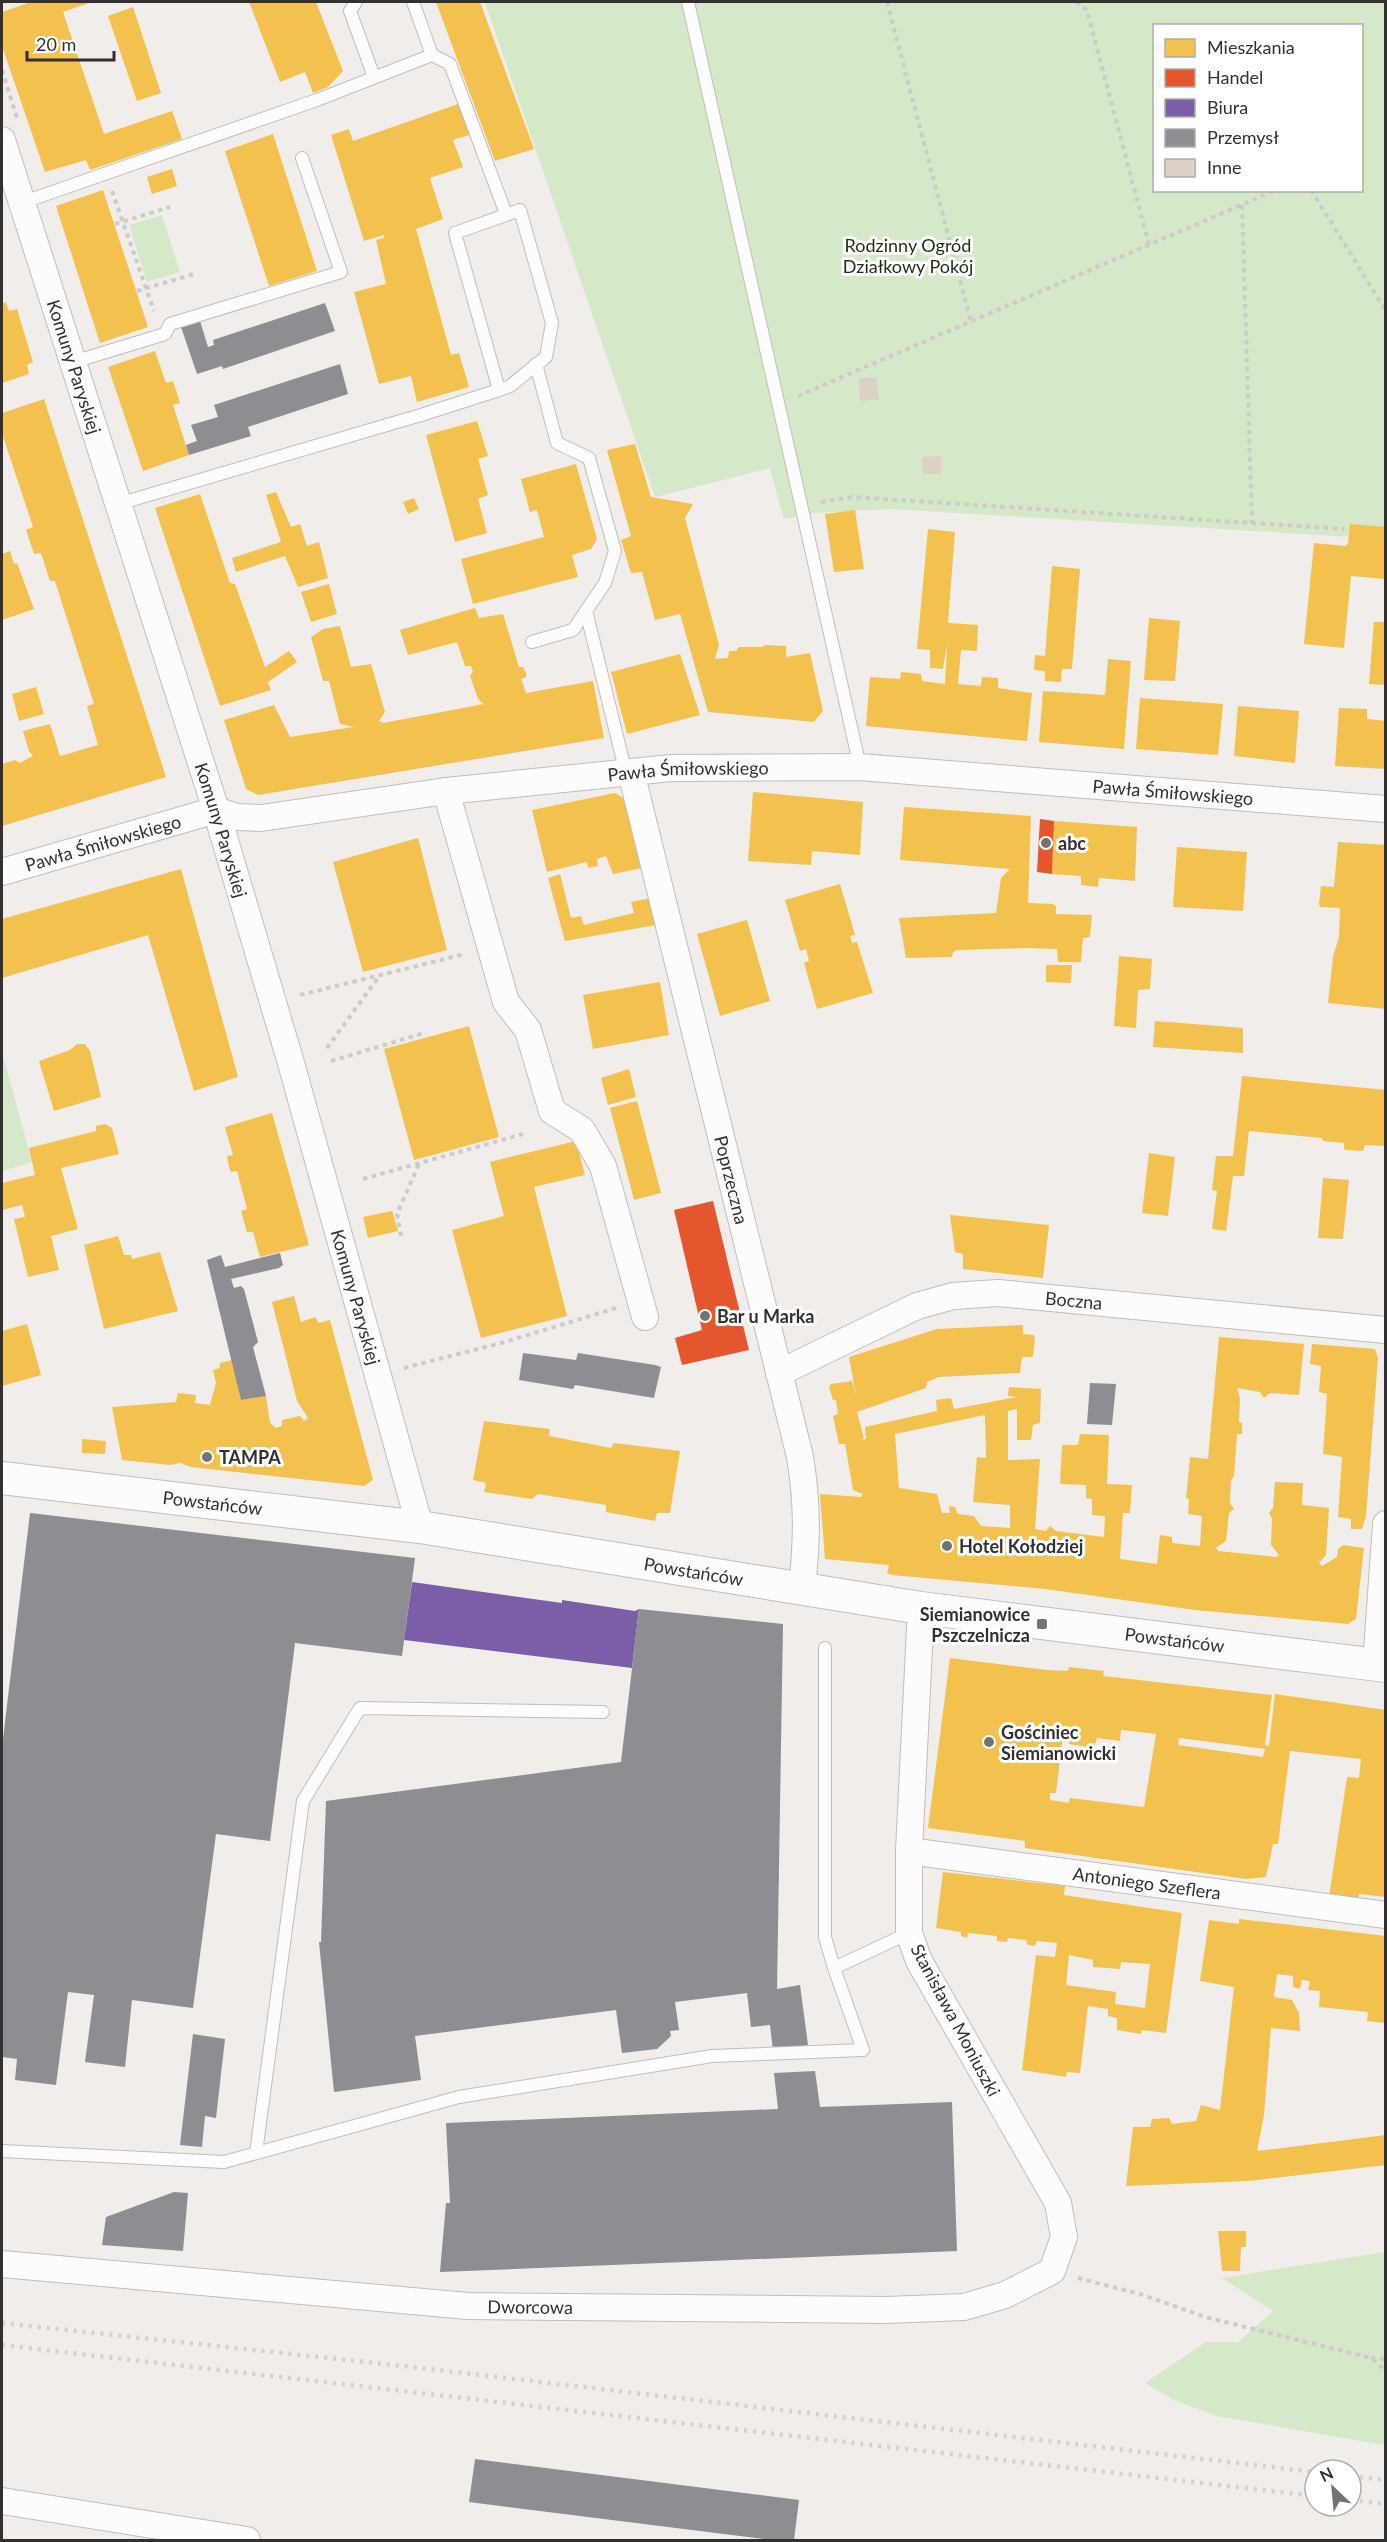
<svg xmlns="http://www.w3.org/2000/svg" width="1387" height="2542" font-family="Lato,sans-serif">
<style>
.green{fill:#d5e8c7;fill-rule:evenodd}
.homes{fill:#f2c14e;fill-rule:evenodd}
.shops{fill:#e4572e}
.offices{fill:#7b5ea7}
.industry{fill:#8d8d92}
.building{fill:#ddd0c4}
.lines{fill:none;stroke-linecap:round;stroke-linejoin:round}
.service-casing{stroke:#c0bdbb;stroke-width:14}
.minor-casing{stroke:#c0bdbb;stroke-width:28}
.tertiary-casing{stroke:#c0bdbb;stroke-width:34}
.path{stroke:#cdccca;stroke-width:4;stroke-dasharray:4.5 4.5;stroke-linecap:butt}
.service{stroke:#fdfcfc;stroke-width:12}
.minor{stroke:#fdfcfc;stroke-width:26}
.tertiary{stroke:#fdfcfc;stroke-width:32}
.rail{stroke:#d3d2d2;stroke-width:4.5;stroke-dasharray:3 6;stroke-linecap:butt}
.poi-dot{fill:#757371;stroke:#fff;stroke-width:2}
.labels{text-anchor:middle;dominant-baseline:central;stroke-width:6;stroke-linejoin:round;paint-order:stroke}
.park-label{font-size:18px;fill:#1b300d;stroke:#fff}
.street-label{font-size:18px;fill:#33312f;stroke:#fff}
.poi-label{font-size:18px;font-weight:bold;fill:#33312f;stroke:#fff;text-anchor:start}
</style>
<rect width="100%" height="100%" fill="#f0edeb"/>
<g class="green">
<path d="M485 2H1385V539L892 509 813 513 784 519 770 468 655 497ZM1154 26H1362V190H1154Z"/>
<path d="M162 215 180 272 147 282 129 225Z"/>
<path d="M2 1052 32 1162 2 1171Z"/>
<path d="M1385 2252V2445L1217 2416 1174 2400 1145 2383 1206 2342H1238L1273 2311 1222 2278Z"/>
</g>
<g class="homes">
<path d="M31 2H92L63 12 104 134 172 111 182 139 90 170 86 160 45 172 2 46V12Z"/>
<path d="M249 2H316L343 71 328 87 313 93 305 72 280 82Z"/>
<path d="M436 2H480L534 149 495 161Z"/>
<path d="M133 7 161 93 137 101 108 16Z"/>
<path d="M461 103 472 134 453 140 463 167 430 178 443 219 416 229 451 355 459 353 469 387 417 402 411 376 379 384 354 292 386 284 376 240 384 238V235L364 241 331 135 349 129 353 141Z"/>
<path d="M273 134 317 271 269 286 225 151Z"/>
<path d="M172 169 177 186 152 194 147 177Z"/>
<path d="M103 190 148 327 100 343 56 206Z"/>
<path d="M6 302 9 311 17 309 33 362 27 365 29 374 2 383V304Z"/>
<path d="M155 351 166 383 173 381 180 403 173 405 189 455 143 471 108 367Z"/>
<path d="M44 399 166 777 2 826V764L15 760 20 763 33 756 29 751 23 731 50 724 60 756 98 745 87 706 94 704 55 581H50L41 553 34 554 26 530 33 527 2 433V413Z"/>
<path d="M477 421 488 456 478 459 488 495 478 499 487 533 455 542 426 435Z"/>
<path d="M635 444 651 497 693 504 685 518 719 645 715 659 728 658 729 651H736L739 647H763L764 645 786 646V657L810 653 823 711 814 722 708 712 680 614 655 620 642 572 631 573 621 540 631 536 607 450Z"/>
<path d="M576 464 597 539 591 549 572 555 578 577 473 604 461 559 544 537 537 510 530 512 521 479Z"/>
<path d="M276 492 291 527 300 524 307 546 319 542 328 578 298 587 285 556 236 572 232 558 281 542 266 495Z"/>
<path d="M200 494 230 583 235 584 265 667 289 651 297 662 268 682 271 690 220 706 155 508Z"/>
<path d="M414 498 419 509 408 514 403 502Z"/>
<path d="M855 510 864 569 834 572 825 514Z"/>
<path d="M1350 524 1386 527V579L1351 576 1344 648 1304 644 1314 543 1345 546 1348 544Z"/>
<path d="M928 529 955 532 948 623 978 625 977 651 961 650 958 684 981 686 982 677 998 678V688L1032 693 1027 741 866 726 870 677 900 679 901 672 921 674 922 681 945 684 947 643 943 669 930 668V650L917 649Z"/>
<path d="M10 551 14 564 17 563 34 609 2 620V554Z"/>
<path d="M1052 566 1080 569 1072 669H1062L1061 682 1045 681V671L1034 670 1035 655 1045 656Z"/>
<path d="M329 584 337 614 311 622 301 592Z"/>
<path d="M475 608 479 618 503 614 519 667H523L526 673V677L521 679 526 693 593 681 604 738 258 795 246 789 224 720 274 705 290 737 354 727 340 724 329 681H323L311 637 323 629 340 626 351 667 371 664 385 712 379 721 383 723 484 704 478 699 470 676 473 672 471 666H465L457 642 408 655 400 630Z"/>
<path d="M1149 618 1180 621 1175 681 1144 680Z"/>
<path d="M1374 622H1386V685L1369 684Z"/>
<path d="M680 654 700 715 627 734 611 672Z"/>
<path d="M1108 659 1131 661 1124 749 1039 742 1043 691 1105 695Z"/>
<path d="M36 687 44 714 19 721 12 694Z"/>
<path d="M1140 698 1223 704 1218 755 1136 749Z"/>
<path d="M1238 706 1299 711 1295 763 1234 756Z"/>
<path d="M1339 708 1367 709V719L1386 721V769L1335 766Z"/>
<path d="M753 792 863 802 860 855 812 851 811 865 748 861Z"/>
<path d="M615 793 630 802 643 868 613 874 606 856 597 859 598 866 588 868 587 862 547 872 532 810Z"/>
<path d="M904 807 1031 816 1028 903 1053 904 1056 906V914L1092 915 1090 937 1083 938 1081 962H1058L1057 949 1026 948 957 950 953 952 952 957 906 958 899 918 996 913 1001 878 1010 869 900 860Z"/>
<path d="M1054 821 1137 827 1135 881 1099 878 1098 887 1081 885V876L1052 874Z"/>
<path d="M418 838 447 950 363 972 333 862Z"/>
<path d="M1338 842 1386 845V1009L1328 1003 1333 957 1339 937 1340 908 1320 907 1319 904 1321 886 1334 887Z"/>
<path d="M1177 847 1247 852 1243 911 1173 907Z"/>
<path d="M181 869 238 1077 194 1091 148 935 2 978V919Z"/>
<path d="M560 874 571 918 581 916 584 925 634 913 631 902 651 898 656 925 565 941 548 878Z"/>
<path d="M840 884 855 935 850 936 852 943 857 942 873 993 817 1009 804 963 809 961 806 949 800 951 785 900Z"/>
<path d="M747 920 770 1001 720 1016 697 934Z"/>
<path d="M1119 956 1152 959 1150 989 1138 990 1136 1028 1114 1026Z"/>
<path d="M1046 965H1072L1071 983 1046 982Z"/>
<path d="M660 982 669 1035 593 1049 583 995Z"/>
<path d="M1155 1021 1243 1028V1053L1153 1047Z"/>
<path d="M469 1026 499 1137 414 1160 384 1049Z"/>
<path d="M77 1044H85L90 1051 101 1097 54 1111 39 1061 70 1050Z"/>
<path d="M629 1069 636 1097 608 1105 601 1078Z"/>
<path d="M1242 1076 1386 1090V1146L1365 1145 1363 1151 1346 1150 1344 1149V1143L1323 1141 1322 1138 1249 1131 1244 1176H1233L1226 1231 1212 1229 1217 1191 1212 1190 1216 1156H1233Z"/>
<path d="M637 1101 661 1193 634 1200 610 1108Z"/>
<path d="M272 1113 309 1245 260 1257 253 1232H247L241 1211 247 1209 237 1171 231 1172 229 1167 227 1156 233 1155 225 1127Z"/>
<path d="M105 1124 112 1128 119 1154 61 1168 78 1229 51 1236 59 1270 28 1277 14 1219 25 1217 22 1205 2 1210V1183L35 1175 29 1148 96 1131V1126Z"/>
<path d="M576 1141 585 1175 534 1187 567 1316 481 1338 452 1230 504 1216 490 1162Z"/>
<path d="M1149 1153 1175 1157 1168 1216 1142 1213Z"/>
<path d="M1323 1178 1349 1180 1343 1239 1318 1238Z"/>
<path d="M392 1211 398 1231 368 1238 363 1217Z"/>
<path d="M950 1215 1049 1225 1043 1278 963 1269V1254L955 1252Z"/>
<path d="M118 1236 124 1255H131L132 1259 160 1252 178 1311 104 1329 84 1245Z"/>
<path d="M294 1296 301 1322 315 1317 319 1323 330 1320 373 1480 364 1486 191 1467 180 1463 170 1465 122 1460 112 1407 176 1402 178 1393 196 1395 195 1403 210 1405 216 1383 213 1370 220 1368V1363L232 1360 241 1400 266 1396 270 1423 276 1428 282 1426V1420L300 1416 304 1421 308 1418 297 1401 272 1302Z"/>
<path d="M27 1324 41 1375 2 1386V1331Z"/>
<path d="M1023 1325V1334L1034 1335 1035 1339 1033 1357H1022L1020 1373 939 1377 927 1382 926 1388 857 1412 864 1438 861 1440 866 1439 865 1427 937 1411 936 1400 951 1398 954 1409 1017 1397 1008 1396 1009 1387 1041 1389 1040 1423 1033 1425 1031 1440H1017V1409L1008 1411V1460L1040 1459 1035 1529 1046 1531 1050 1526 1056 1531 1104 1537 1105 1516 1092 1515V1499L1086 1498V1485L1060 1484 1061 1465 1062 1445H1078L1080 1434 1109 1435 1107 1484 1132 1485 1130 1513H1123L1120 1559 1157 1564 1160 1535 1172 1537V1543L1200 1546 1202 1516 1188 1514 1189 1499 1186 1498 1187 1490 1190 1457 1208 1459 1219 1337 1304 1344 1299 1395 1270 1393 1264 1398 1260 1392 1237 1388 1240 1398 1239 1422 1242 1423V1434H1237L1234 1476 1231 1480 1230 1503 1234 1509 1229 1513 1226 1541 1216 1548 1218 1551 1276 1557 1279 1555 1271 1545 1272 1519 1269 1513 1273 1508 1275 1482 1303 1483 1302 1505 1329 1508 1326 1555 1319 1563 1322 1566 1337 1557 1338 1549 1343 1545 1364 1548 1356 1619 1348 1624 1195 1610 1045 1589 892 1575 887 1573 889 1565 825 1559 820 1494 861 1497 863 1494 853 1490 845 1444H839L833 1416 838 1414 836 1400H833L829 1387 831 1384 852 1381 856 1395 849 1357 937 1329ZM985 1415 986 1458 977 1457 973 1502 1010 1505V1528L981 1526 974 1516 958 1514 955 1507 949 1506 950 1513H942L937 1494 899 1488 895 1434Z"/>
<path d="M1312 1344 1375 1349 1378 1358 1366 1516 1362 1529H1351V1519L1338 1517 1342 1457 1323 1454 1327 1394 1319 1392 1321 1366 1310 1364Z"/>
<path d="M484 1421 550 1429 549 1436 611 1448 614 1443 680 1451 670 1513H657L655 1521 606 1512V1505L538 1494 532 1499 484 1492 486 1483 473 1480Z"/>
<path d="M82 1439 106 1441 105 1454 82 1453Z"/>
<path d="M950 1658 1047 1670 1068 1671 1069 1667 1104 1671 1103 1676 1272 1695 1265 1745 1269 1746 1275 1694 1386 1710V1897L1359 1894 1358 1901 1329 1897 1347 1777 1359 1778 1361 1759 1290 1751 1278 1844H1273L1266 1877 1246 1879 1025 1848V1841L928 1828ZM1121 1730 1156 1734 1144 1807 1070 1798 1069 1803 1050 1800V1793H1056L1063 1735 1071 1737 1069 1744 1094 1748 1097 1738 1120 1741ZM1179 1738 1265 1749 1263 1757 1178 1745Z"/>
<path d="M943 1872 1065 1886 1064 1895 1182 1913 1166 2033 1142 2030 1141 2034 1117 2030V2018L1108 2016V2009L1088 2006 1080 2073 1067 2072 1066 2077 1022 2070 1036 1955 1055 1957 1057 1943 1037 1941 1035 1946 1028 1945 1026 1940 1008 1938 1007 1942 997 1941V1936L968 1933 967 1938 961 1936V1932L936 1928ZM1069 1955 1093 1960V1967L1120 1969 1121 1962 1150 1964 1145 2008 1115 2004 1116 1992 1066 1985Z"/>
<path d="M1239 1919 1386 1936V2023L1367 2021 1368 2012 1319 2007 1320 1991 1308 1990 1310 1981 1302 1980 1300 1989 1293 1987V1976L1277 1974 1274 1997 1292 2000 1299 2013 1300 2031 1271 2028 1264 2115 1257 2151 1386 2135V2165L1248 2181 1126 2186 1133 2127H1150L1152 2119 1169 2118 1172 2124 1196 2121 1201 2105 1220 2110 1234 1987 1200 1981 1209 1920 1239 1924Z"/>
<path d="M1218 2231H1246V2247H1241L1240 2271H1222Z"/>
</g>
<g class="shops">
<path d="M1040 819 1054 821 1052 874 1037 872Z"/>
<path d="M713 1201 749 1350 682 1365 675 1338 702 1330 674 1210Z"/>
</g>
<path class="offices" d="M412 1582 562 1603V1600L635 1611 639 1609 632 1668 404 1640Z"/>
<g class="industry">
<path d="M325 303 335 331 223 369 222 366 197 374 181 327 200 321 208 347 214 345 213 340Z"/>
<path d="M340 364 348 394 248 427 251 436 189 455 186 445 197 441 191 425 218 417 214 405Z"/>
<path d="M280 1253 283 1265 279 1268 231 1279 234 1288 241 1286 244 1289 258 1342 253 1347 266 1396 241 1400 207 1260 221 1255 225 1267Z"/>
<path d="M523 1353 576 1360 578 1353 655 1365 661 1367 654 1398 575 1385 573 1389 519 1380Z"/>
<path d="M1090 1383 1116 1384 1112 1425 1087 1424Z"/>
<path d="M30 1513 415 1558 402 1656 295 1643 270 1841 216 1834 193 2008 132 2000 125 2067 85 2062 94 1995 68 1992 56 2085 15 2080 17 2059 2 2057V1747Z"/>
<path d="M639 1609 783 1624 777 1989 800 1985 808 2045 773 2050 770 2025 751 2027 747 1993 675 2002 679 2030 670 2031 671 2036 657 2049 622 2053 616 2010 415 2036 421 2080 334 2092 319 1942H321L326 1801 621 1762Z"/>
<path d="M193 2034 225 2039 216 2118 205 2116 202 2147 180 2145Z"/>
<path d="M815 2071 820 2107 952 2102 957 2251 440 2272 446 2203H450L446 2123 778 2109 774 2073Z"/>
<path d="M174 2192 188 2193 183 2251 102 2245 106 2217Z"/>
<path d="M475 2459 799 2500 794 2540H771L469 2502Z"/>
</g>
<g class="building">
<path d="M859 378H876L879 399 860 401Z"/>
<path d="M941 456V474H923L922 457Z"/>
</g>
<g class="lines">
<g class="service-casing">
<g id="service">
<path d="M356 2 350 11 374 77"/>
<path d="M413 2 432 55"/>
<path d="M688 2 860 767"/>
<path d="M21 203 317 100 432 55 450 64 506 214"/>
<path d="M73 362 165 334 170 324 341 272 302 158"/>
<path d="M118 504 421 415 499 390 510 386 546 357 552 323 520 210 455 233 499 390"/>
<path d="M586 611 626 773"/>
<path d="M532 642 573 630 605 583 615 551 589 458 557 443 536 364"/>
<path d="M825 1648V1937L834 1968"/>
<path d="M2 2151 224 2162 459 2097 712 2056 863 2050 834 1968 909 1933"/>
<path d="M256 2153 303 1801 360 1708 603 1712"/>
</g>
</g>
<g class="minor-casing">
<g id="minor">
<path id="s1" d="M2 140 216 810 291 1063 420 1527"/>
<path id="s2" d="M631 772 800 1457C808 1506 807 1540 802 1589"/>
<path d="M446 791 506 1002 528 1030 552 1111 582 1130 603 1166 645 1317"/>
<path id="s3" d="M2 872 216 810 237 817 261 818 446 791 671 768 860 767 1386 809"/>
<path id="s4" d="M779 1373 917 1306 953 1296 998 1293 1386 1330"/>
<path d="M1376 1665 1386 1524"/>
<path id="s5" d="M909 1851 1386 1915"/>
<path id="s6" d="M2 2264 468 2306 886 2310 964 2307 1005 2295 1052 2271 1064 2237 1058 2203 919 1961 909 1933V1851L921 1608"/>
<path d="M2 2501 247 2540"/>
</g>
</g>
<g class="tertiary-casing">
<g id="tertiary">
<path id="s7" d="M2 1478 420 1527 921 1608 1386 1666"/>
</g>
</g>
<g class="path">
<path d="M887 2 971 322"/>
<path d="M1076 2 1087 10 1149 245"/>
<path d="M2 70 17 118"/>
<path d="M1311 190 1386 311"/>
<path d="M112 191 154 311"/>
<path d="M1242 205 1252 523"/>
<path d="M115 224 170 207"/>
<path d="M137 291 194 274"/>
<path d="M798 396 1276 190"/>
<path d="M821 502 852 497 1344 529"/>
<path d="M300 995 465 954"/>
<path d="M327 1048 380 975"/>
<path d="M331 1061 424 1033"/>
<path d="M363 1179 523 1134"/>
<path d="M401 1236 397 1214 419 1164"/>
<path d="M404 1368 505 1342 616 1308"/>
<path d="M1078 2278 1140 2294 1205 2317 1371 2358 1386 2371"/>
<path d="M1371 2358 1386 2359"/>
</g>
<use href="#service" class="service"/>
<use href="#minor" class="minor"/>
<use href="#tertiary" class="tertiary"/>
<g class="rail">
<path d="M2 2323 394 2365 1315 2472"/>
<path d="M2 2345 1315 2496"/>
<path d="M1351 2476 1386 2480"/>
<path d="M1351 2500 1386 2504"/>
</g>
</g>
<g class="poi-dot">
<circle cx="1046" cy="843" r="6"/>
<circle cx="705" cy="1316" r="6"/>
<circle cx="207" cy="1457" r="6"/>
<circle cx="947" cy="1546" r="6"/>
<rect x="1036" y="1618" width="12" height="12" rx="3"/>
<circle cx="989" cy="1742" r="6"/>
</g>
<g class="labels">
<g class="park-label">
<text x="908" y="245">Rodzinny Ogród<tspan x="908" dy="21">Działkowy Pokój</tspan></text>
</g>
<g class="street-label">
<text stroke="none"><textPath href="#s1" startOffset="238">Komuny Paryskiej</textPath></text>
<text stroke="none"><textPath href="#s3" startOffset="699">Pawła Śmiłowskiego</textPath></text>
<text stroke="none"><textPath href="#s3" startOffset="1185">Pawła Śmiłowskiego</textPath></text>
<text stroke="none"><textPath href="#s1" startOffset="724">Komuny Paryskiej</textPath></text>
<text stroke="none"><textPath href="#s3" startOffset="105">Pawła Śmiłowskiego</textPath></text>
<text stroke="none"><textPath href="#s2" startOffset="420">Poprzeczna</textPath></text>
<text stroke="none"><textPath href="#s1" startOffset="1210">Komuny Paryskiej</textPath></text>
<text stroke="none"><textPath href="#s4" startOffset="312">Boczna</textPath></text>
<text stroke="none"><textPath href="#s7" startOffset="212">Powstańców</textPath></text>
<text stroke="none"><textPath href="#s7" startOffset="698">Powstańców</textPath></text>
<text stroke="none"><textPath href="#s7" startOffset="1184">Powstańców</textPath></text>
<text stroke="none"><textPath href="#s5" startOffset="240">Antoniego Szeflera</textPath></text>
<text transform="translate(956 2020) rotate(62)">Stanisława Moniuszki</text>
<text stroke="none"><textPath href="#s6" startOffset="530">Dworcowa</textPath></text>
</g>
<g class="poi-label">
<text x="1058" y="843">abc</text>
<text x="717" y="1316">Bar u Marka</text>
<text x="219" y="1457">TAMPA</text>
<text x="959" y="1546">Hotel Kołodziej</text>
<text x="1030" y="1614" text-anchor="end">Siemianowice<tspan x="1030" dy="21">Pszczelnicza</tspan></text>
<text x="1001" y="1732">Gościniec<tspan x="1001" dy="21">Siemianowicki</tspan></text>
</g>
</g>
<rect width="1387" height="2542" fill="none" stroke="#33312f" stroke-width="6"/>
<rect x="1153" y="24" width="210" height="168" fill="#ffffff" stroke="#adadac" stroke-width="1.5"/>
<rect x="1165" y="39" width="30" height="18" fill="#f2c14e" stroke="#adadac" stroke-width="1.5"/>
<text x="1207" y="54" font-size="18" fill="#33312f">Mieszkania</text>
<rect x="1165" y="69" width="30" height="18" fill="#e4572e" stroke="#adadac" stroke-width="1.5"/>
<text x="1207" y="84" font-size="18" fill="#33312f">Handel</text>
<rect x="1165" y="99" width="30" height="18" fill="#7b5ea7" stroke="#adadac" stroke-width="1.5"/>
<text x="1207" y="114" font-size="18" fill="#33312f">Biura</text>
<rect x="1165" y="129" width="30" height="18" fill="#8d8d92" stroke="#adadac" stroke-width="1.5"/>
<text x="1207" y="144" font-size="18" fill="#33312f">Przemysł</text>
<rect x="1165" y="159" width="30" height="18" fill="#ddd0c4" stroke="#adadac" stroke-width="1.5"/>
<text x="1207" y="174" font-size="18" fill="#33312f">Inne</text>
<g transform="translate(1333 2488) rotate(334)"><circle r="28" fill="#ffffff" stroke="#adadac" stroke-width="1.5"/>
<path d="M0-4.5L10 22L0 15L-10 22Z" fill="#757371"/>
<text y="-9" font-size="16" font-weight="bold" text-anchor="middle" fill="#33312f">N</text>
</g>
<path d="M27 51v9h87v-9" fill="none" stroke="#33312f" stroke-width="3"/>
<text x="36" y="51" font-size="18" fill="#33312f" stroke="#ffffff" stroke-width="4.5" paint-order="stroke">20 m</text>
</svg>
